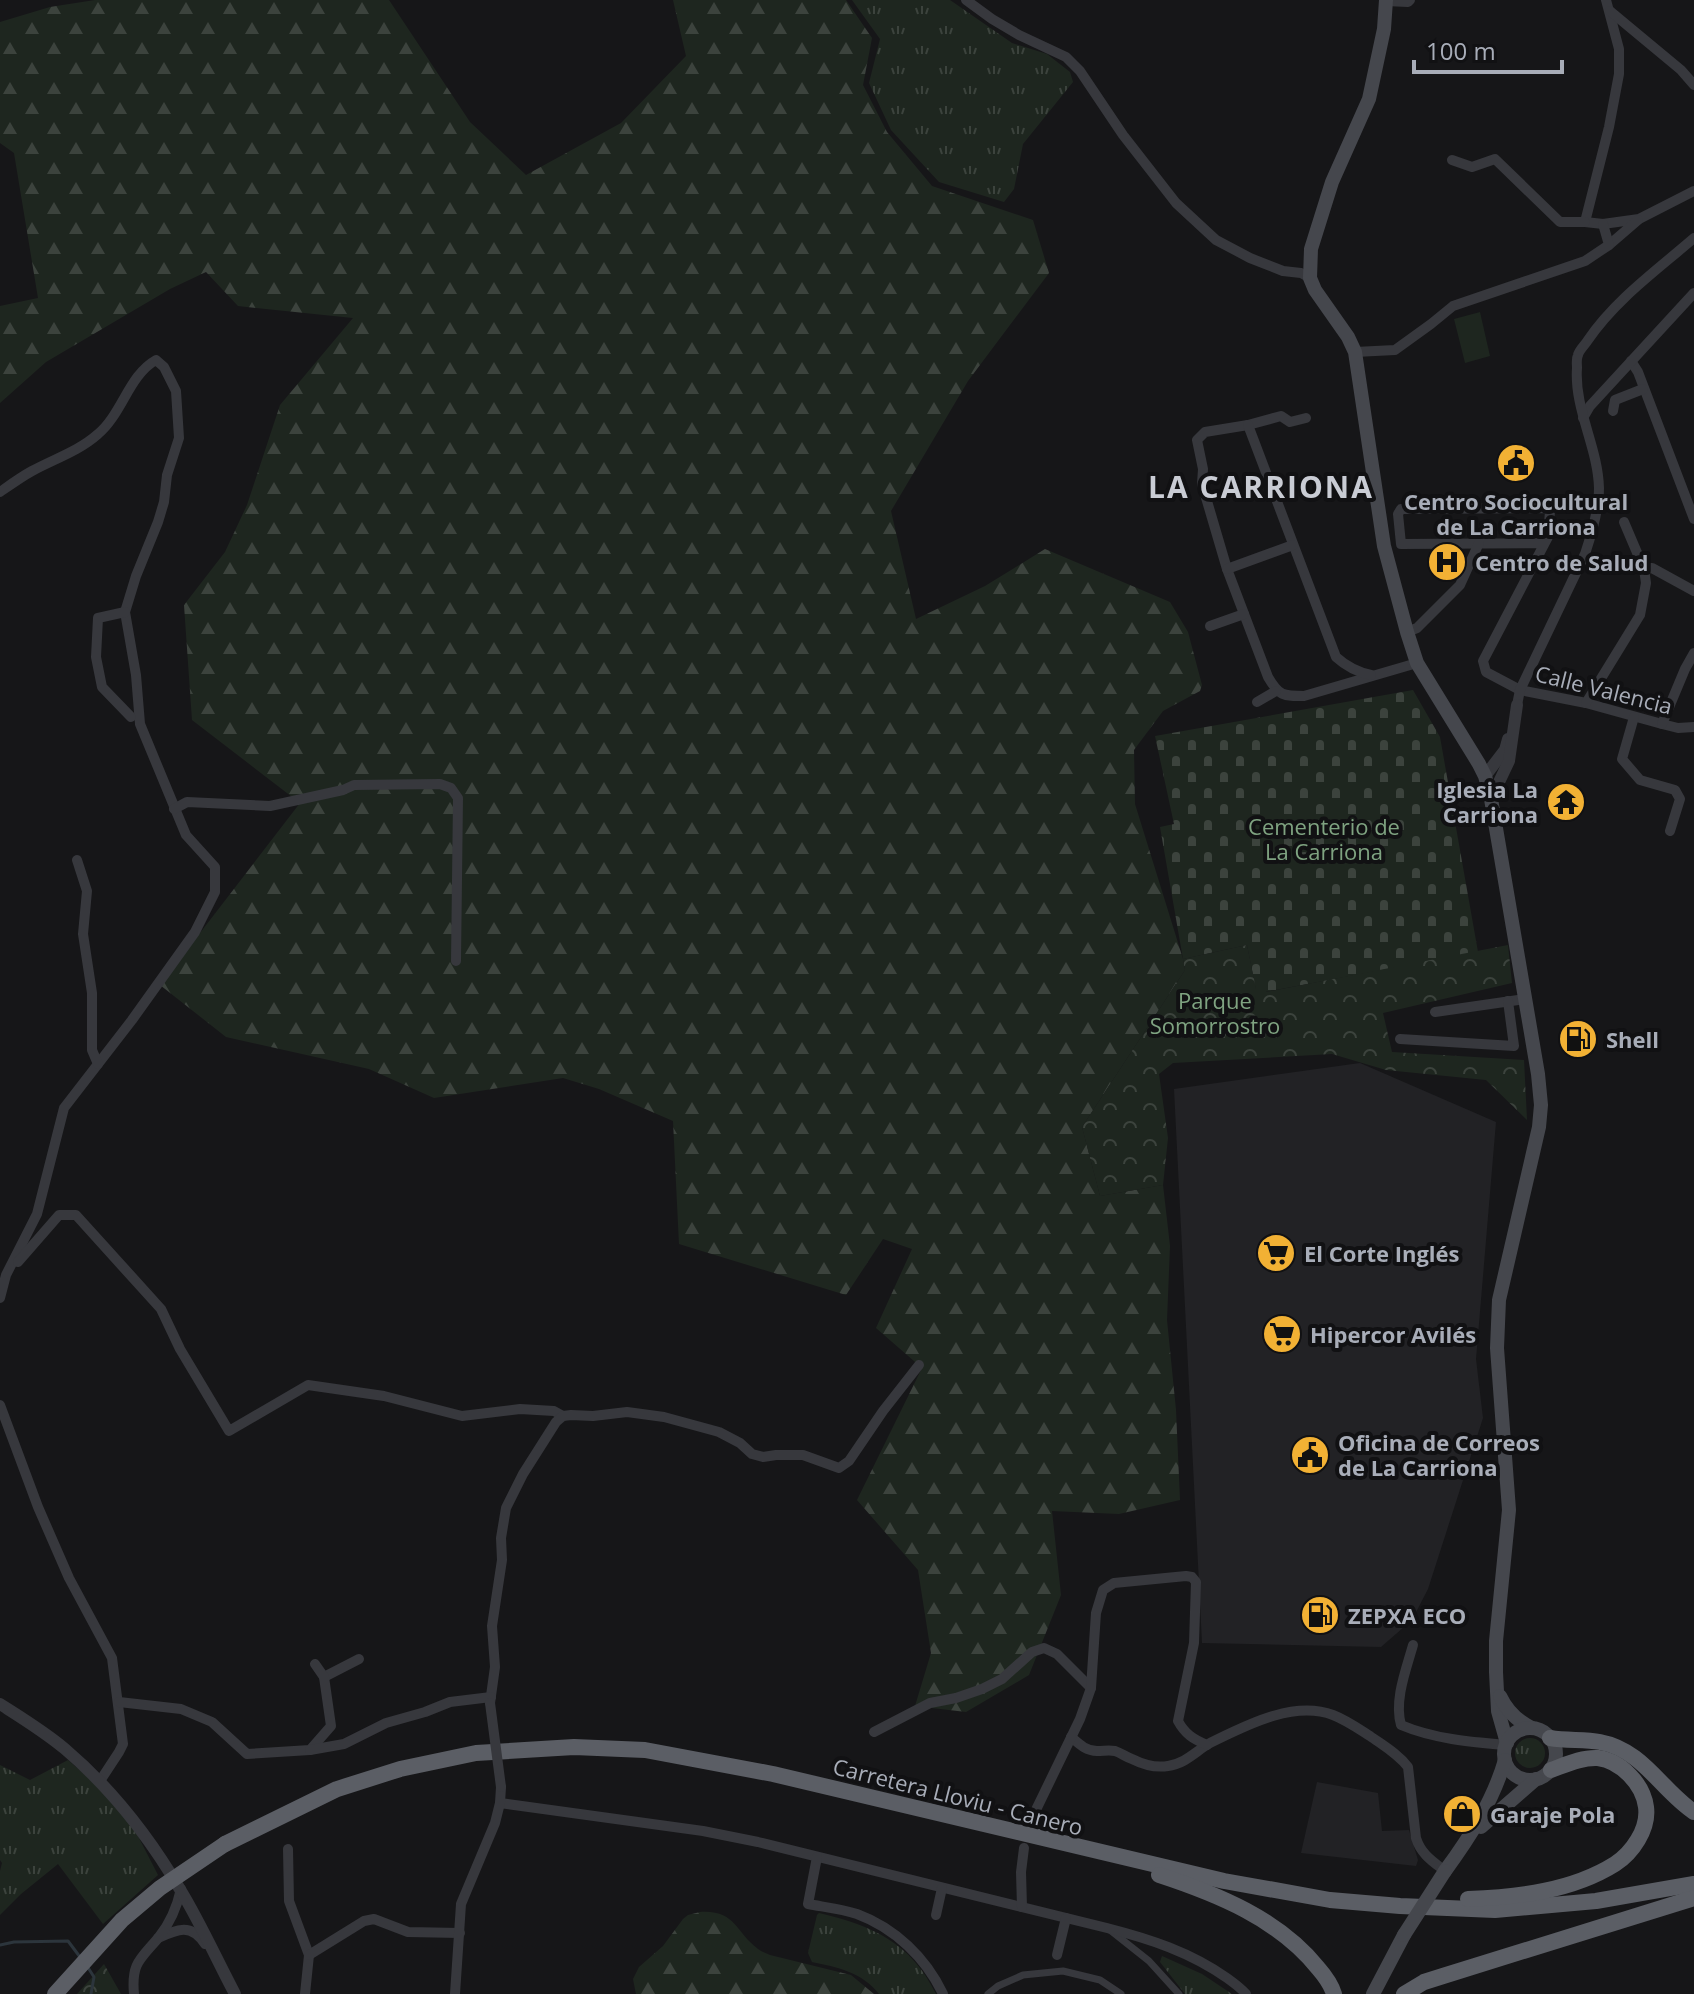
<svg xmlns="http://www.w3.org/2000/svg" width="1694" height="1994" font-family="'Open Sans',sans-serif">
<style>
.built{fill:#222225}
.grass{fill:url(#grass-tufts)}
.forest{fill:url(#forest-firs)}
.cemetery{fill:url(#cemetery-stones)}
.park{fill:url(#park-crowns)}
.garden{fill:#1e261f}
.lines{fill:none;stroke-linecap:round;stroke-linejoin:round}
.stream{stroke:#2c353c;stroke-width:3}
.pedestrian{stroke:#37383d;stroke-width:7}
.minor{stroke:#37383d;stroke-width:10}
.tertiary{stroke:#37383d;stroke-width:12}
.secondary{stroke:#45474d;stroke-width:14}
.trunk{stroke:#5b5e65;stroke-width:16}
.minor-bridge{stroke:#37383d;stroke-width:10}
.secondary-bridge{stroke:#45474d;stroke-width:14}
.trunk-bridge{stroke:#5b5e65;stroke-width:16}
.labels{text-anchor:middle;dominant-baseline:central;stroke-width:8;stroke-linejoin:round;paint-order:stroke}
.poi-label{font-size:22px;font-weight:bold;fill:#a8adb8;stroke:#111113;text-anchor:start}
.street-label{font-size:22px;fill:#a8adb8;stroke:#111113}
.park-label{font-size:22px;fill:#7fa381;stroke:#111113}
.district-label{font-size:30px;font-weight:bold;letter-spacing:2px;fill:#c9ccd4;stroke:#111113}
</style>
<defs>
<pattern id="grass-tufts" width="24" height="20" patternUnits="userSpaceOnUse" patternTransform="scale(2)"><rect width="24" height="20" fill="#1e261f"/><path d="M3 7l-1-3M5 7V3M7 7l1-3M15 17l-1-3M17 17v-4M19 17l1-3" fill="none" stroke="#3c433d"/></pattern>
<pattern id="forest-firs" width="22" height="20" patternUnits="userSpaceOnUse" patternTransform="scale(2)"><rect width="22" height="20" fill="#1e261f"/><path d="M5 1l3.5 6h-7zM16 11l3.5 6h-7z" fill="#3c433d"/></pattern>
<pattern id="cemetery-stones" width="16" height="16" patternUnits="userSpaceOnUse" patternTransform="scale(2)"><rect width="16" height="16" fill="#1e261f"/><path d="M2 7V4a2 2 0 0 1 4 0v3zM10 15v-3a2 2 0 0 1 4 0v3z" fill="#3c433d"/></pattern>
<pattern id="park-crowns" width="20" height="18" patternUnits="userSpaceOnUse" patternTransform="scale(2)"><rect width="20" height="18" fill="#1e261f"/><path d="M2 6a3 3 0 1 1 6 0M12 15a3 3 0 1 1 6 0" fill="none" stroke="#3c433d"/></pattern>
</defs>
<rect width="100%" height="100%" fill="#161618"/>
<g class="built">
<path d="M1360 1063 1496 1122 1476 1359 1483 1418 1428 1589 1412 1620 1381 1647 1202 1643 1174 1089Z"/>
<path d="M1317 1782 1378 1793 1382 1831 1409 1830 1418 1860 1416 1866 1301 1853Z"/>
</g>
<g class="grass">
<path d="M852 0H950L1012 43 1047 54 1070 72 1073 82 1023 144 1014 189 1004 202 939 182 891 130 869 83 880 39Z"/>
<circle cx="1530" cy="1753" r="15"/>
<path d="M68 1760 124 1809 158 1875 103 1924 58 1864 21 1894 0 1915V1871L2 1863 0 1860V1765L30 1780Z"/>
<path d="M819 1913C873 1926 910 1942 936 1994H879C862 1972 837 1967 812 1962L808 1953 817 1915Z"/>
<path d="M1162 1956 1202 1974 1232 1994H1185L1160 1962Z"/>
</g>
<g class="forest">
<path d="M95 0H389L470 122 526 175 621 123 686 56 673 0H846L872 38 863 85 887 132 932 186 1033 220 1049 273 968 381 891 511 916 619 985 586 1045 549 1170 602 1188 632 1202 685 1200 691 1163 711 1134 750 1135 804 1183 959 1185 970 1082 1127 1100 1196 1163 1185 1170 1246 1167 1320 1176 1410 1180 1500 1119 1514 1052 1511 1061 1595 1029 1675 966 1712 915 1706 931 1653 918 1570 857 1500 922 1368 876 1328 912 1249 883 1239 846 1295 679 1244 673 1121 599 1089 563 1078 434 1098 369 1069 226 1037 160 985 300 803 192 720 184 605 225 552 247 505 280 405 353 318 238 306 206 272 170 289 46 362 0 403V306L38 298 14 153 0 143V22L50 7Z"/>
<path d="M700 1912C736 1910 735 1932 758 1949 762 1952 766 1953 770 1955L851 1975 874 1994H636L633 1979 639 1967 663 1946 683 1919 688 1915Z"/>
</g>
<path class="cemetery" d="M1413 690 1440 737 1478 952 1265 992 1256 990 1247 945 1183 959 1160 827 1174 824 1155 736Z"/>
<g class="park">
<path d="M1247 945 1256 989 1264 988 1266 992 1508 945 1512 983 1383 1013 1392 1052 1524 1060 1527 1120 1486 1080 1386 1070 1332 1054 1173 1063 1159 1074 1168 1138 1163 1185 1100 1196 1082 1127 1185 970 1183 959Z"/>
<path d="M104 1964 121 1994H77Z"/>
</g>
<path class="garden" d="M1480 312 1490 356 1465 363 1454 319Z"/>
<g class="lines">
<g class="stream">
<path d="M0 1945 14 1942 68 1941 80 1957"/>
<path d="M87 1966 94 1977 91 1994"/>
</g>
<g class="pedestrian">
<path d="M1110 1930 1149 1961 1179 1994"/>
<path d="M988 1994 998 1986 1023 1975 1063 1971 1100 1980 1121 1994"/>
</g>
<g class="minor">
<path d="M966 0 992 19 1019 35 1066 57 1080 71 1123 135 1176 203 1216 240 1250 258 1283 271 1301 273 1310 278"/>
<path d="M1606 0 1619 49V74L1609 127 1585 222 1603 224 1639 219 1694 191"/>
<path d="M1386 1 1408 2 1410 0"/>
<path d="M1610 11 1681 70 1694 85"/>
<path d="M1452 160 1472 167 1495 159 1560 222H1585"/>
<path d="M1609 245 1638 220"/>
<path d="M1355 352 1395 350 1431 324 1453 306 1585 261 1609 245 1603 224"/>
<path d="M1631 361 1638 372 1694 519"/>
<path d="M1613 411 1615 400 1643 389"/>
<path d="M1306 418 1290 422 1281 416 1248 425 1205 432 1197 440 1203 469 1202 484 1227 569 1268 677C1279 696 1283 696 1304 696L1417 663"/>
<path d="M1583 418 1590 406 1694 293"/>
<path d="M1248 425 1336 657C1347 667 1357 672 1371 675"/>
<path d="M0 492C10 485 21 477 32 471 54 459 79 451 98 434 122 414 129 375 156 360L164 367 176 391 179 438 167 475 164 502 158 522 136 576 125 612 136 675 140 724 186 835 215 867V892L195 932 132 1020 64 1108 37 1214 6 1275 0 1298"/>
<path d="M1624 522 1644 569"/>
<path d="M1544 543 1401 544 1398 514 1401 509 1547 508 1550 511 1548 537 1483 661 1486 672 1520 690 1586 703 1662 724 1678 728 1694 727"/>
<path d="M1227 569 1293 545"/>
<path d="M125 612 98 618 96 657 102 687 131 717"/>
<path d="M1210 626 1244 614"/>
<path d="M1407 632 1417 628 1460 585 1479 543"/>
<path d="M1257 702 1276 691"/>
<path d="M1586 703 1640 615 1646 583 1644 569 1652 568 1694 591"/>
<path d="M1517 705 1520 690 1585 554C1592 533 1599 510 1599 488 1598 447 1574 409 1577 368 1577 364 1576 359 1578 355 1579 350 1585 345 1588 340 1615 300 1657 270 1694 238"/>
<path d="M1634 717 1622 759 1640 780 1675 790 1680 799 1670 831"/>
<path d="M1662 724 1685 669 1694 653"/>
<path d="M174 809 187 802 270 806 343 790 354 785 440 784 451 788 458 798 456 961"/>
<path d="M77 860 87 891 83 934 92 993V1050L98 1064"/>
<path d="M1435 1012 1525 999"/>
<path d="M1400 1039 1514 1046 1508 1001"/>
<path d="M18 1262 59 1215H76L161 1309 180 1349 229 1431 308 1385 384 1396 462 1416 520 1409 554 1411 563 1416"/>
<path d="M0 1405 38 1507 69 1578 112 1658 123 1744 119 1752 100 1781"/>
<path d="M1413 1645C1406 1670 1394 1700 1401 1725 1434 1739 1471 1742 1506 1745"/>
<path d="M324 1677 359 1659"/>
<path d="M119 1702 181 1709 212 1722 247 1754 310 1750 331 1726 324 1677 315 1664"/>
<path d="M490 1703 495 1667 492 1626 502 1560 501 1538 506 1508 523 1474 556 1422 563 1416 571 1415 593 1416 627 1412 664 1417 719 1432 740 1443 752 1454 763 1457 776 1455H803L839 1468 849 1461 883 1411 919 1365"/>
<path d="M874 1732 930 1703 956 1698 982 1689 1002 1679 1032 1652 1044 1648 1057 1654 1091 1688"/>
<path d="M1071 1737C1079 1744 1086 1751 1097 1751 1104 1751 1109 1750 1115 1751 1121 1753 1126 1757 1132 1759 1142 1764 1156 1768 1168 1766 1185 1764 1196 1751 1210 1743 1245 1726 1293 1700 1333 1715 1346 1720 1359 1729 1370 1736 1384 1746 1398 1754 1408 1767L1416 1838C1421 1854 1432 1861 1445 1871"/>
<path d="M310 1750 344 1744 386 1723 425 1712 450 1702 491 1697"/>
<path d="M500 1803 703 1831 758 1842 1107 1928C1150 1939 1190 1952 1227 1978 1234 1983 1241 1988 1246 1994"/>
<path d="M1033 1816 1080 1719 1091 1688 1096 1613 1103 1590 1114 1583 1186 1576 1192 1577 1196 1582 1194 1643 1178 1721C1185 1734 1193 1739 1207 1745"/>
<path d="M288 1849 289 1901 309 1955 305 1994"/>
<path d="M817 1857 808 1904C824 1907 842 1909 857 1914 895 1928 926 1958 943 1994"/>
<path d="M1022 1907 1021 1872 1024 1848"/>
<path d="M936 1915 942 1888"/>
<path d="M158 1938C178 1929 191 1923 205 1944"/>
<path d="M309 1955 364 1921 374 1919 408 1932 460 1933"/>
<path d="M1057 1955 1066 1918"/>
<path d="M134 1994C131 1962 141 1959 159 1937 170 1923 177 1907 181 1889"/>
<path d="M455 1994 461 1904 495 1823 500 1803 501 1787"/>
</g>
<g class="tertiary">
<path d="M1485 776 1505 750 1508 739"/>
<path d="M1491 799 1509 761 1517 705"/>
<path d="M0 1704C22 1718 45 1732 65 1749 112 1789 150 1838 181 1891 201 1924 217 1960 235 1994"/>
</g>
<g class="secondary">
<path d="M1386 0 1384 29 1369 99 1332 182 1311 249 1310 278 1315 290 1348 337 1355 352 1384 546 1407 632 1417 663 1479 764 1485 776 1491 799 1538 1074 1541 1105 1539 1127 1499 1300 1497 1348 1509 1510 1496 1641V1672L1498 1711 1507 1743"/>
<path d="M1500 1696C1507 1711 1517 1721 1532 1728"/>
<circle cx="1530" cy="1754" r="26"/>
<path d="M1481 1827 1536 1779"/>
<path d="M1445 1871C1470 1837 1493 1801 1505 1760"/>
<path d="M1373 1994 1404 1935"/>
</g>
<g class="trunk">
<path d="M1550 1738C1567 1741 1584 1739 1600 1742 1643 1750 1661 1790 1694 1812"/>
<path d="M225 1844 337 1789 400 1769 476 1753 574 1747 645 1750 773 1774 1224 1881 1330 1900 1400 1906 1495 1910 1596 1901 1694 1884"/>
<path d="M1159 1875C1217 1894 1279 1919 1318 1968 1325 1976 1331 1984 1334 1994"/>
<path d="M1468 1899C1518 1897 1572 1891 1615 1864 1632 1853 1649 1829 1646 1807 1643 1784 1621 1761 1598 1758 1582 1757 1565 1765 1551 1770"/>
<path d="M1404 1994 1424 1982 1443 1976 1694 1898"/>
</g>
<path class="minor-bridge" d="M490 1703 501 1787"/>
<path class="secondary-bridge" d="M1404 1935 1445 1871"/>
<path class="trunk-bridge" d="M55 1994 122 1920 160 1888 225 1844"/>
</g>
<defs>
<g id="civic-disc" transform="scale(2)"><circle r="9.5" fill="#f2b134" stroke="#111113"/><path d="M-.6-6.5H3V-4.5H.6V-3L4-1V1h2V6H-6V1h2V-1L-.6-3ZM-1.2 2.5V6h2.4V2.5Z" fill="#111"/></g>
<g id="hospital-disc" transform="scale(2)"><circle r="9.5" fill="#f2b134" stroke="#111113"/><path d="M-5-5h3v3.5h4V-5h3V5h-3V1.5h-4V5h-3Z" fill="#111"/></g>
<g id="temple-disc" transform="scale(2)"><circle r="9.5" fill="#f2b134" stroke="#111113"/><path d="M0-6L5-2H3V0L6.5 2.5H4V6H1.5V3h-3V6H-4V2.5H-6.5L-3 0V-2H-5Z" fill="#111"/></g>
<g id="fuel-disc" transform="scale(2)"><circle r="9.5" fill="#f2b134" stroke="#111113"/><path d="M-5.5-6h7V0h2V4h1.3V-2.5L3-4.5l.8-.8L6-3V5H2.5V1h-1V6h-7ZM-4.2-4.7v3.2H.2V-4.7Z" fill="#111"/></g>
<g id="supermarket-disc" transform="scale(2)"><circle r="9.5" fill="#f2b134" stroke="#111113"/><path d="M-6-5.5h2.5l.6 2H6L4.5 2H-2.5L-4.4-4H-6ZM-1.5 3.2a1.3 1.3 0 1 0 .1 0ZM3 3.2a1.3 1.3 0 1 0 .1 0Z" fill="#111"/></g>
<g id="shop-disc" transform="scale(2)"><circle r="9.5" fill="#f2b134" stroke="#111113"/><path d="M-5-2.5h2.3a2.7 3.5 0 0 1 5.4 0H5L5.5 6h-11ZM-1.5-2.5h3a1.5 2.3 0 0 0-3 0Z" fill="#111"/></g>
</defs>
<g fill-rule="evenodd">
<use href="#civic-disc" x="1516" y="463"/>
<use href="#hospital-disc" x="1447" y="562"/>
<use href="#temple-disc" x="1566" y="802"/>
<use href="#fuel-disc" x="1578" y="1039"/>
<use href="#supermarket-disc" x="1276" y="1253"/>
<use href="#supermarket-disc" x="1282" y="1334"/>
<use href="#civic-disc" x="1310" y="1455"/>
<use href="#fuel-disc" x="1320" y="1615"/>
<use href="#shop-disc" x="1462" y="1814"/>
</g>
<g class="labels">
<g class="poi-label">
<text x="1516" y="501" text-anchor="middle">Centro Sociocultural<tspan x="1516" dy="25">de La Carriona</tspan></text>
<text x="1475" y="562">Centro de Salud</text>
<text x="1538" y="789" text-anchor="end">Iglesia La<tspan x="1538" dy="25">Carriona</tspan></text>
<text x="1606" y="1039">Shell</text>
<text x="1304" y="1253">El Corte Inglés</text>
<text x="1310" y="1334">Hipercor Avilés</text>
<text x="1338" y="1442">Oficina de Correos<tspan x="1338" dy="25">de La Carriona</tspan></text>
<text x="1348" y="1615">ZEPXA ECO</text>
<text x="1490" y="1814">Garaje Pola</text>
</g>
<g class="street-label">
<text transform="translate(1604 689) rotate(14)">Calle Valencia</text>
<text transform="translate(958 1796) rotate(14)">Carretera Lloviu - Canero</text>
</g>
<g class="park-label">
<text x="1324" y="826">Cementerio de<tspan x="1324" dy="25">La Carriona</tspan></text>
<text x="1215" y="1000">Parque<tspan x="1215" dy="25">Somorrostro</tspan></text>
</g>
<g class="district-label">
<text x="1261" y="486">LA CARRIONA</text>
</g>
</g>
<path d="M1414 60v12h148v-12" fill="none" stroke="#a8adb8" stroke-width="4"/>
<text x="1426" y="60" font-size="24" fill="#a8adb8" stroke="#111113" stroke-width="6" paint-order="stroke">100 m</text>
</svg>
